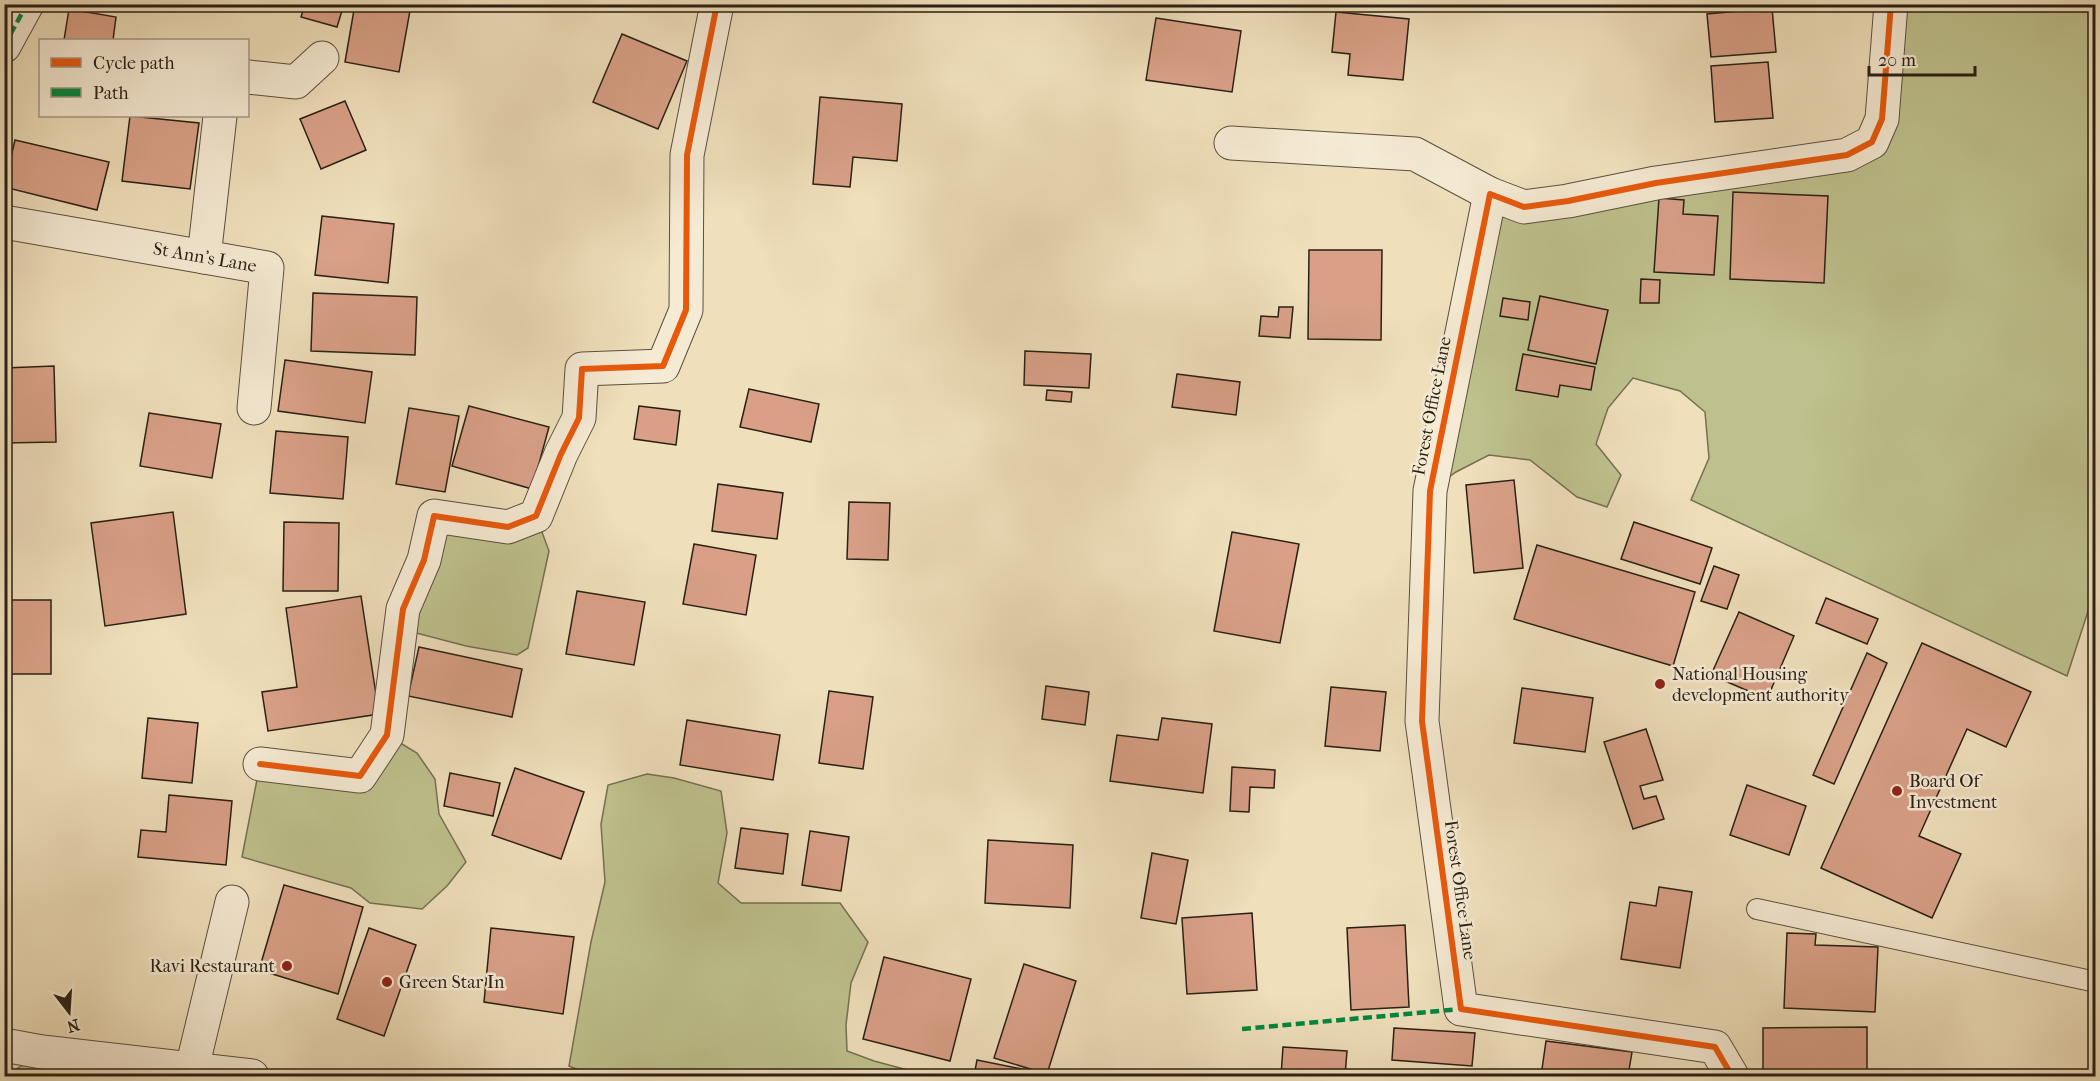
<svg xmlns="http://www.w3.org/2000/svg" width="2100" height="1081" font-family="'IM FELL French Canon',serif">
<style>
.green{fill:#bec18d;stroke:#747051;stroke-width:1.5}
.building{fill:#d9a087;stroke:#292015;stroke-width:1.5}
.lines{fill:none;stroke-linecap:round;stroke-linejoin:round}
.service-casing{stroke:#5a503e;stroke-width:22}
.minor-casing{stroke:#5a503e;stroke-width:35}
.service{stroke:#f5ead3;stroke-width:20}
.minor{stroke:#f5ead3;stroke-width:33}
.quiet{stroke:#00873e;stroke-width:4.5;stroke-dasharray:9 4.5;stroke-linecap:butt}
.cycleway-casing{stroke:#f5ead3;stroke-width:10}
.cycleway{stroke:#e8590c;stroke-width:6}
.poi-dot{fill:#8f2418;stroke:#f5ead3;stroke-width:2}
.labels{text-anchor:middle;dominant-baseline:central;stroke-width:5;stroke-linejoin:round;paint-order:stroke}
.street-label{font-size:18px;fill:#292015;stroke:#f5ead3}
.poi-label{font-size:18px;fill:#292015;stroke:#f5ead3;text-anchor:start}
</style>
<rect width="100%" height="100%" fill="#efdfbb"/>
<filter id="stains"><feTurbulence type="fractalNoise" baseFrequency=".00333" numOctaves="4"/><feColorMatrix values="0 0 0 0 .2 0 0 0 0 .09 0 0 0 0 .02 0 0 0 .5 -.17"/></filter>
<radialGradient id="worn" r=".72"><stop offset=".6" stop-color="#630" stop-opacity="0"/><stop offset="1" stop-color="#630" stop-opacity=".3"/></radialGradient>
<g class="green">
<path d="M1891 5H2095L2096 594 2093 596 2067 676 1691 500 1709 458 1705 412 1680 391 1633 378 1608 408 1596 444 1621 475 1607 507 1577 497 1530 460 1489 455 1456 472 1430 491 1490 194 1524 207 1872 142Z"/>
<path d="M434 516H536L549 551 528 648 517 655 466 646 401 629Z"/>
<path d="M387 735 417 753 435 779 439 814 466 862 447 886 422 909 370 903 351 888 242 857 260 764 360 776Z"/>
<path d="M647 774 674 778 721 791 727 833 718 883 741 903H840L868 942 851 983 846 1025 847 1051 874 1061 930 1076H593L569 1066 591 942 605 882 601 824 608 785Z"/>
<path d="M42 1052 119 1076H5L4 1073 12 1072Z"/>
</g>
<g class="building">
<path d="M305 4H344L337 27 301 17Z"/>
<path d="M355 4 411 5 399 72 345 62Z"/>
<path d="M1772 8 1776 52 1711 57 1707 14Z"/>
<path d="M69 9 116 17 113 40H64Z"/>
<path d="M1336 12 1409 19 1403 80 1348 75 1350 54 1332 52Z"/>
<path d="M1156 18 1241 31 1232 92 1146 80Z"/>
<path d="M622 34 687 61 658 129 593 102Z"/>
<path d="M1768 62 1773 118 1715 122 1711 66Z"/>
<path d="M820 97 902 104 897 161 853 157 850 187 813 184Z"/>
<path d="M345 101 366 150 321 169 300 119Z"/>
<path d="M130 116 199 123 190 189 122 181Z"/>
<path d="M15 140 109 162 97 210 4 187Z"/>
<path d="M1733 192 1828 196 1824 283 1730 279Z"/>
<path d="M1659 198 1684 200 1683 214 1718 216 1714 275 1654 272Z"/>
<path d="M322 216 394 224 388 283 315 275Z"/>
<path d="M1309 250H1382L1381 340 1308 339Z"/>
<path d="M1641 279 1660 280 1659 303H1640Z"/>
<path d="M313 293 417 297 415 355 311 351Z"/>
<path d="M1540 296 1608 310 1596 364 1528 350Z"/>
<path d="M1503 298 1530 302 1528 320 1500 316Z"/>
<path d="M1279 307H1293L1290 338 1259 336 1261 316 1278 317Z"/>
<path d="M1025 351 1091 354 1089 388 1024 385Z"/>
<path d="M1523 354 1595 367 1591 390 1560 385 1558 397 1516 390Z"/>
<path d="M285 360 372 372 365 423 278 411Z"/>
<path d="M54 366 56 442 4 443V368Z"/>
<path d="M1177 374 1240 382 1236 415 1172 407Z"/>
<path d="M749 389 819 404 811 442 740 427Z"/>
<path d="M1047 390 1072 392 1071 402 1046 400Z"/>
<path d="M469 406 549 427 532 489 452 466Z"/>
<path d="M639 406 680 411 676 445 634 439Z"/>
<path d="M409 408 459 416 445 492 396 484Z"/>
<path d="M149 413 221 424 212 478 140 466Z"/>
<path d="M276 431 348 437 343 499 270 493Z"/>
<path d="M1514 480 1523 568 1474 573 1466 485Z"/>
<path d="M718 484 783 493 777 539 712 531Z"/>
<path d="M849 502 890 503 888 560 847 559Z"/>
<path d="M173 512 186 614 105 626 91 523Z"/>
<path d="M284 522 339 523 338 591H283Z"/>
<path d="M1634 522 1712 548 1700 584 1621 559Z"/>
<path d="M1232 532 1299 544 1280 643 1214 631Z"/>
<path d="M694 544 756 555 746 615 683 604Z"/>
<path d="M1537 545 1695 592 1673 666 1514 619Z"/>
<path d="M1714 566 1739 575 1727 609 1701 601Z"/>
<path d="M577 591 645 602 634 665 566 654Z"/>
<path d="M361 596 379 714 268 731 262 692 297 687 286 608Z"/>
<path d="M1826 598 1878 619 1867 644 1816 623Z"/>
<rect x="4" y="600" width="47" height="74"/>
<path d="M1739 612 1794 636 1767 699 1711 675Z"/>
<path d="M1922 643 2031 692 2006 747 1967 729 1919 836 1961 854 1932 918 1821 868Z"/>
<path d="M419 647 522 669 512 717 408 696Z"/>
<path d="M1867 653 1887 663 1834 784 1813 775Z"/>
<path d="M1046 686 1089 692 1085 725 1042 719Z"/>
<path d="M1331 687 1386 692 1380 751 1325 746Z"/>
<path d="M1522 688 1593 698 1585 752 1514 743Z"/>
<path d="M829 691 873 697 863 769 819 763Z"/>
<path d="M148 718 198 723 192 783 142 778Z"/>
<path d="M1162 718 1212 724 1203 793 1110 781 1117 735 1158 740Z"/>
<path d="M687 720 780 735 773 780 680 765Z"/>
<path d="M1646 729 1663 780 1640 786 1644 799 1656 796 1664 819 1633 829 1604 742Z"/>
<path d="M1232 767 1275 770 1274 788 1250 787 1249 812 1230 811Z"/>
<path d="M515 768 584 792 561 859 492 835Z"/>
<path d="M450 773 500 783 493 816 444 806Z"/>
<path d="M1747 785 1806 806 1789 855 1730 835Z"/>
<path d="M169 795 232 801 226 865 138 857 141 830 166 832Z"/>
<path d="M741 828 788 834 783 874 735 868Z"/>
<path d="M810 831 849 837 841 891 802 885Z"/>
<path d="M988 840 1073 845 1070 908 985 903Z"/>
<path d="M1152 853 1188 860 1176 924 1141 918Z"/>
<path d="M284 885 363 907 338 994 259 970Z"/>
<path d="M1659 887 1692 892 1680 968 1621 959 1630 902 1656 906Z"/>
<path d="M1252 913 1257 990 1187 994 1182 918Z"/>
<path d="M1405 925 1409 1007 1351 1010 1347 928Z"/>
<path d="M369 928 416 945 384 1036 337 1019Z"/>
<path d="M491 928 574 937 563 1014 484 1002Z"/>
<path d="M1787 933 1816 934 1815 945 1878 947 1875 1012 1784 1008Z"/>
<path d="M884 957 971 979 950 1061 863 1039Z"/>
<path d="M1024 964 1076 981 1047 1074 994 1058Z"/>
<path d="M1867 1027V1076H1763V1028Z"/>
<path d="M1394 1028 1475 1033 1472 1066 1392 1060Z"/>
<path d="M1546 1041 1632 1052 1628 1076H1541Z"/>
<path d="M1283 1047 1347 1051 1345 1076H1281Z"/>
<path d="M977 1060 1047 1074 1046 1076H974Z"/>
</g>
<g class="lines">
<g class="service-casing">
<path id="service" d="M1757 909 2096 982"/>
</g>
<g class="minor-casing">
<g id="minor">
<path d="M4 46 27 4"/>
<path d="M248 77 296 82 322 58"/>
<path d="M1231 143 1415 154 1490 194"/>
<path id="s1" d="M4 222 267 268 254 408"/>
<path d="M204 257 220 116"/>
<path d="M260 764 360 776 387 735 403 609 424 560 434 516 508 527 536 516 561 454 579 418 582 369 663 366 686 310 687 155 717 4"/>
<path d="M4 1045 42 1052 252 1076"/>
<path d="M192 1068 232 902"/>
<path d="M1732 1076 1715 1047 1461 1009 1422 721 1430 491 1490 194 1524 207 1568 201 1656 183 1847 155 1872 142 1882 119 1891 4"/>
</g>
</g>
<use href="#service" class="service"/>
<use href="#minor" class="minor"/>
<g class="quiet">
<path d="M4 46 27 4"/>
<path d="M1242 1029 1461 1009"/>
</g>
<g class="cycleway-casing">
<g id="cycleway">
<path d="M260 764 360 776 387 735 403 609 424 560 434 516 508 527 536 516 561 454 579 418 582 369 663 366 686 310 687 155 717 4"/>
<path d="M1732 1076 1715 1047 1461 1009 1422 721 1430 491 1490 194 1524 207 1568 201 1656 183 1847 155 1872 142 1882 119 1891 4"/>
</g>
</g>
<use href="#cycleway" class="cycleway"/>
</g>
<g class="poi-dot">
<circle cx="1660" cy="684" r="6"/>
<circle cx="1897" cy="791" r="6"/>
<circle cx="287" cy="966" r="6"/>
<circle cx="387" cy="982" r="6"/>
</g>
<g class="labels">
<g class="street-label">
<text stroke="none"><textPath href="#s1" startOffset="204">St Ann's Lane</textPath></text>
<text transform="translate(1432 406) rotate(-79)">Forest Office Lane</text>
<text transform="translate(1460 890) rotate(82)">Forest Office Lane</text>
</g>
<g class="poi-label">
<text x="1672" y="674">National Housing<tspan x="1672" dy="21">development authority</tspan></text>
<text x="1909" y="781">Board Of<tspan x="1909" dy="21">Investment</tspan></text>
<text x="275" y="966" text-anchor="end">Ravi Restaurant</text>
<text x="399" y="982">Green Star In</text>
</g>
</g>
<rect width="2100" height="1081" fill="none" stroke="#efdfbb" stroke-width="24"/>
<rect x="6" y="6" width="2088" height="1069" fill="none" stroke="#292015" stroke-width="3"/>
<rect x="12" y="12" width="2076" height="1057" fill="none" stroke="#292015" stroke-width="1.5"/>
<rect x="39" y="39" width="210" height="78" fill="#f5ead3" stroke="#a39987" stroke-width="1.5"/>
<rect x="51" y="58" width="30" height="9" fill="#e8590c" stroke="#a39987" stroke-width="1.5"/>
<text x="93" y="69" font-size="18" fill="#292015">Cycle path</text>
<rect x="51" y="88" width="30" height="9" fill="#00873e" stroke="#a39987" stroke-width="1.5"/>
<text x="93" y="99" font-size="18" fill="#292015">Path</text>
<g transform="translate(69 1012) rotate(163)" stroke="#f5ead3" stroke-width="4.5" paint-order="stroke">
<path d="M0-4.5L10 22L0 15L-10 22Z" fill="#292015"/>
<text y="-9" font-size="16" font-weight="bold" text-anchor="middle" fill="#292015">N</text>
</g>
<path d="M1869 66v9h106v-9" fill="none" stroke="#292015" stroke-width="3"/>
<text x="1878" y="66" font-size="18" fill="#292015" stroke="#f5ead3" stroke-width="4.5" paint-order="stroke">20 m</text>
<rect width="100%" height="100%" filter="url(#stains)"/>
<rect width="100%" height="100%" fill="url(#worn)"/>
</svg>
